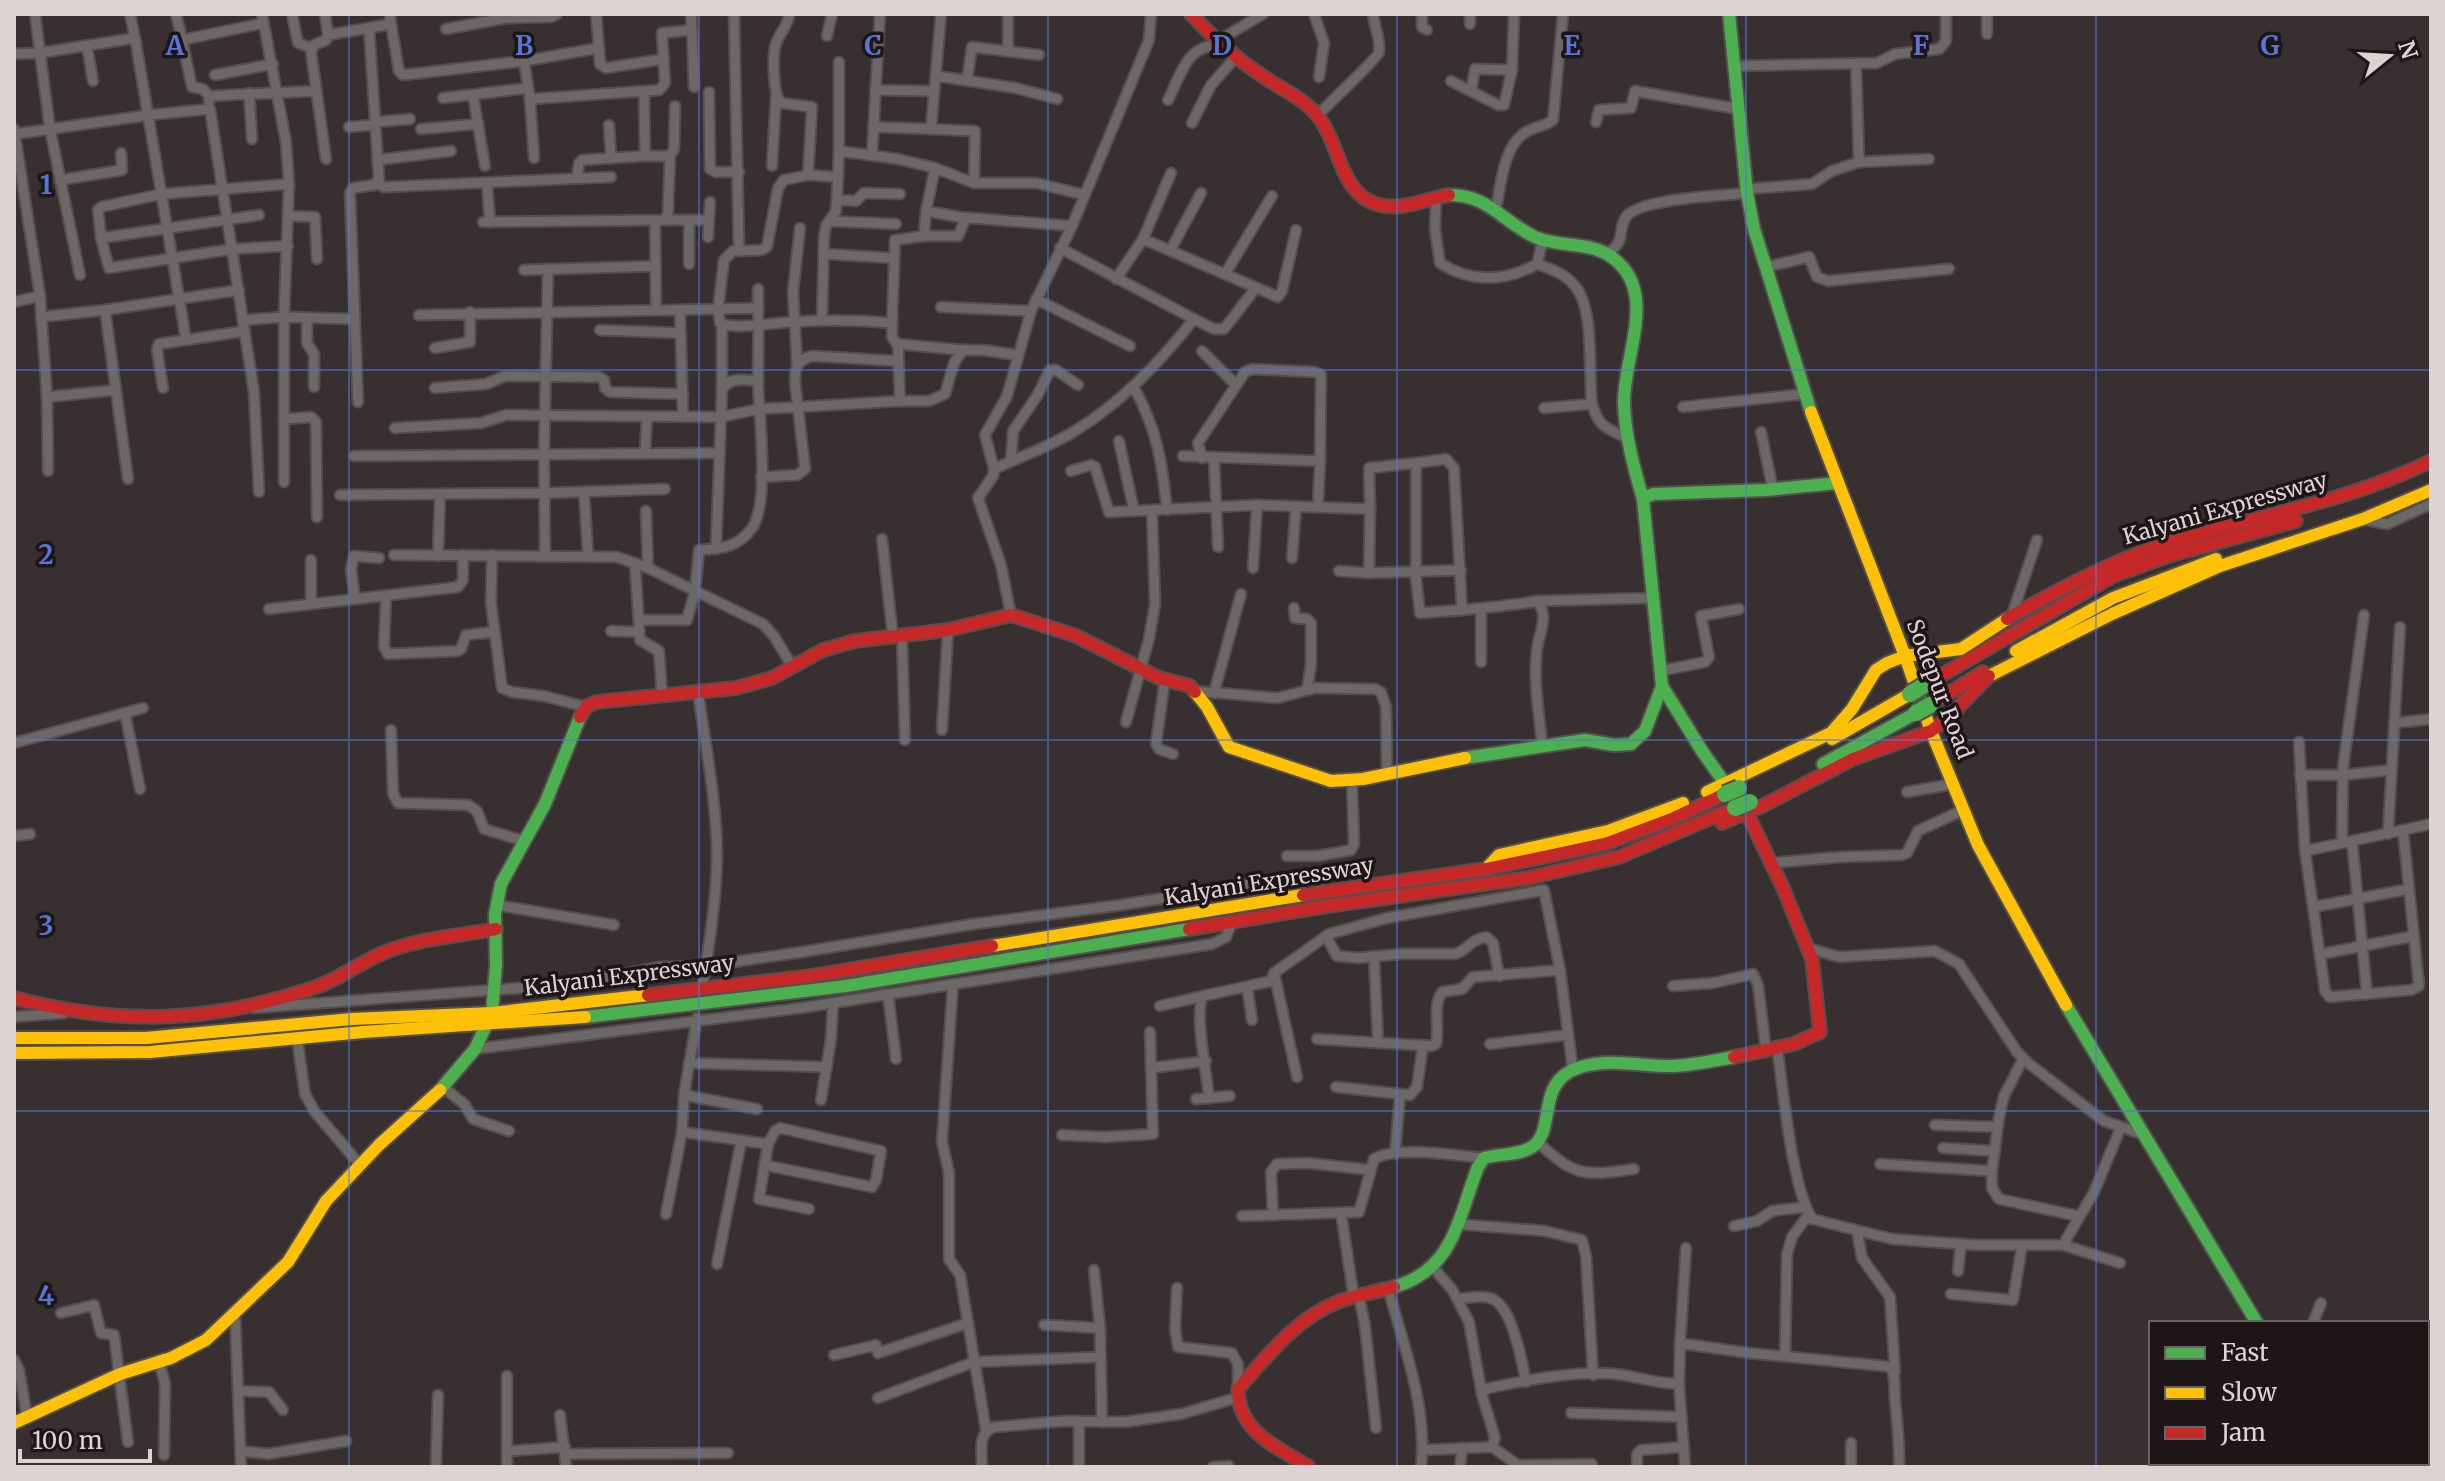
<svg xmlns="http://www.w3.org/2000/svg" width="2445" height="1481" font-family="Merriweather,serif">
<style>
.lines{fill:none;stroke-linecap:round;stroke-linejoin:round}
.street-casing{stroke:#554e4e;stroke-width:13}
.fast-casing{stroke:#554e4e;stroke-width:16}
.slow-casing{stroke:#554e4e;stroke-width:16}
.jam-casing{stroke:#554e4e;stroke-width:16}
.street{stroke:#6d6868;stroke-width:9}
.fast{stroke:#4caf50;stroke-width:12}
.slow{stroke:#ffc107;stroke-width:12}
.jam{stroke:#c62828;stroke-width:12}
.fast-bridge-casing{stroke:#554e4e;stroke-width:20;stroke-linecap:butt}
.fast-bridge{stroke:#4caf50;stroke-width:16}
.grid{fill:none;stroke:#5776d6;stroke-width:2;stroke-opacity:0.55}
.labels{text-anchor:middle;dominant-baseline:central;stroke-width:7;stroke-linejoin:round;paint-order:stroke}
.street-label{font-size:22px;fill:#ded3d3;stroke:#1e1616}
.grid-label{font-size:26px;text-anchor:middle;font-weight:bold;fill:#5776d6;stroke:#1e1616;stroke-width:7;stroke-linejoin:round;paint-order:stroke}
</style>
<rect width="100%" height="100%" fill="#383030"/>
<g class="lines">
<g class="street-casing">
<g id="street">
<path d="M35 14 50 129 80 275"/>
<path d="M130 14 135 38"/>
<path d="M176 14 182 40"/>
<path d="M262 14 286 142 289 184 284 317V482"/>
<path d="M292 14 298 43 312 48"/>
<path d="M325 14 328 35 391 24 390 14"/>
<path d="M596 14 599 48 524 61 530 99 659 90 665 83 662 33 692 30 691 14"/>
<path d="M734 14 739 251"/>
<path d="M789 14C788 28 779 32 776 44 772 55 773 95 781 103L812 107 808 175"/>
<path d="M941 14 931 129 975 131 974 183"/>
<path d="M1314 14 1324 43 1319 77"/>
<path d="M1422 14V27L1427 30"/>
<path d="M1987 14V34"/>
<path d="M391 24 399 71 403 75 524 61"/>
<path d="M1470 24V14"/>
<path d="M446 29 506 18 551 17 557 14"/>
<path d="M692 30 694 87"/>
<path d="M827 36 832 14"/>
<path d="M1216 42 1263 14"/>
<path d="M87 46 93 81"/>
<path d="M599 48 600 64 606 68 664 59"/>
<path d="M1008 50V14"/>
<path d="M14 54 39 53 135 38 186 339"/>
<path d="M1856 64 1859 162"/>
<path d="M1735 66 1877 63 1895 54 1939 49 1946 41V14"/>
<path d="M215 75 273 64"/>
<path d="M936 76 1016 88 1057 99"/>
<path d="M967 80 972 47 1039 55"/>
<path d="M1451 81 1498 105H1504L1512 70 1514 14"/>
<path d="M875 90 934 91"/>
<path d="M1471 91 1475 69 1512 70"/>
<path d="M644 92 645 156H670"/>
<path d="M709 92 710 169 716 172H739"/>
<path d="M249 93 252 139"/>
<path d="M473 95 485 166"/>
<path d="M209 96 203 89 192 87 182 40 264 23"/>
<path d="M443 98 528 88"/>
<path d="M530 99 534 158"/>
<path d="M1168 100C1182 73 1186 45 1220 45"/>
<path d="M209 102V96L315 91"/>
<path d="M1318 115C1326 106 1378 58 1379 52 1381 39 1374 26 1373 14"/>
<path d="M375 122 410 119"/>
<path d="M1596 122 1599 110 1631 108 1635 91 1739 109"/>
<path d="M1192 123 1211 85 1236 57"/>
<path d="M609 125 611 157"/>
<path d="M349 127 375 125"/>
<path d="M873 127 931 129"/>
<path d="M14 129 40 296"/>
<path d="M421 129 478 124"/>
<path d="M15 134 149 115 210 109 254 392 259 492"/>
<path d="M839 151V62"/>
<path d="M872 155 880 14"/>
<path d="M326 159 311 52 314 45 326 40 328 35"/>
<path d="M377 160 451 151"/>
<path d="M772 166 776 97"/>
<path d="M935 168 926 211 959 217 1072 226"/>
<path d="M577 178 579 163 582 160 645 156"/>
<path d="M60 180 122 170 121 153"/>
<path d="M377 183 384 187 611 177"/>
<path d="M487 183 490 222"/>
<path d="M1747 189 1812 184 1832 171 1859 162 1929 159"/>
<path d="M1436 197 1435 229 1440 263C1471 283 1505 282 1537 264 1551 269 1566 274 1575 286 1595 310 1588 372 1592 404L1544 408"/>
<path d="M837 200 856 201 864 193 900 194"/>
<path d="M1496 208C1501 185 1503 149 1523 134 1532 127 1544 127 1553 120L1563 14"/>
<path d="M259 215 101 238 98 210 101 207 162 194 289 184"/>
<path d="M290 216 315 217 317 259"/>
<path d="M665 220H708"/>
<path d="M689 220V264"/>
<path d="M655 221 656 310"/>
<path d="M829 221 896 224"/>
<path d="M483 222 665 220 668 213 670 156 674 149 675 106"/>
<path d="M924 236H958L966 218"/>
<path d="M708 237 710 202"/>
<path d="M101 238 109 268 232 249 288 246"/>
<path d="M1143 239 1171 173"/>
<path d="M1171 249 1201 193"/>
<path d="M824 254 893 258"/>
<path d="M1607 254C1628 239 1616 233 1626 217 1639 198 1723 196 1747 193"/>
<path d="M1537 264 1543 239"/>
<path d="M1766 267 1809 257 1817 277 1828 281 1949 269"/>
<path d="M524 270 655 266"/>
<path d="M1225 274 1272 196"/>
<path d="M1116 279 1143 239 1278 297 1282 291 1296 230"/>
<path d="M758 289V308"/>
<path d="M1036 299 1130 346"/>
<path d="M14 302 40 296 47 397 116 390"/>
<path d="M941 307 1031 311"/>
<path d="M680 311 683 417"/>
<path d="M419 315 718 309 724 260 733 251 761 250 767 247 778 188 784 180 808 175 838 177 839 151 898 159 935 168 974 183H1036L1085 195"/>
<path d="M41 317 105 310"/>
<path d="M307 318V343L314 354V387"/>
<path d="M1194 319 1214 329H1224L1255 289"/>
<path d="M243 320 284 317 353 319"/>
<path d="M822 321 824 237 826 226 836 211 838 177"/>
<path d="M892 323 895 240 924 236 926 211"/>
<path d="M722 325V390"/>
<path d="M600 330 681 333"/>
<path d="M898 344 963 350"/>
<path d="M435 348 470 342V312"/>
<path d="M1202 351 1236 385"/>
<path d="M898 361 813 356C787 360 796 387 798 407L900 401"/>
<path d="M797 363 793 292 800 228"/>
<path d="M1133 386C1157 428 1162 462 1167 510"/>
<path d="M163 388 157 350 159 344 245 331"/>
<path d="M435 388 486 384 505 376 599 377 604 380 605 388 610 392 683 394"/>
<path d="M47 397 48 471"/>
<path d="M358 402 350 193 353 188 374 185 379 179 369 28"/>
<path d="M1592 404C1598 426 1606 428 1625 437"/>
<path d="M1683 407 1804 394"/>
<path d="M284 419 311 417 316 422 317 517"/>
<path d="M395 428 481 423 506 415 721 417 759 409 798 407 805 469 797 475 761 477"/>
<path d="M1761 432 1773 490"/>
<path d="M1119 441 1134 511"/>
<path d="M645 453 647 417"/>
<path d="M354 456 719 453"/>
<path d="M1183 456 1320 461 1318 506"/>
<path d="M1202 458 1198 443 1245 372 1252 369 1315 372 1321 375 1320 461"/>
<path d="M1214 459 1218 547"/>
<path d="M1011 461 1013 431 1037 396 1050 370H1056L1078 385"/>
<path d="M994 469C1022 456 1052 446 1078 429 1123 401 1161 361 1194 319L1060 248"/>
<path d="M1071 471 1091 465 1095 467 1109 512 1257 505 1370 509 1369 468 1416 463"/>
<path d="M128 479 105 310 239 290"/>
<path d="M584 492 588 555"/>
<path d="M340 495 546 493 665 489"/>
<path d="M646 511 648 568"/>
<path d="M2366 520 2387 524 2431 504"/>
<path d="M882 539 893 638"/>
<path d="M716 549 722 390C729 376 745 380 758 381"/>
<path d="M394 555 617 557 648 568 763 624 774 636 792 666"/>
<path d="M492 555 491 603 502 688 512 692 544 696 586 707"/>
<path d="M545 555 544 453 548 269"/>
<path d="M438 556 440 494"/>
<path d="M1292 558 1296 506"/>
<path d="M311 560V604"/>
<path d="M635 563 640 640 659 651 662 695"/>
<path d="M1253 568 1257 505"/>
<path d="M1339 571 1369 573 1461 570"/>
<path d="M1369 573 1370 509"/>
<path d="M386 596 384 647 388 654 457 651 461 649 466 635 494 632"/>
<path d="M355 599 351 569 354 556 379 558"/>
<path d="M1537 601 1650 598"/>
<path d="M1294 608 1295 618 1307 619 1311 623V665L1307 690"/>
<path d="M269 609 458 587 463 580V555"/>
<path d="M1481 609V662"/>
<path d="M1462 610 1454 468 1446 459 1416 463V579L1420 613C1459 610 1498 608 1537 601 1550 617 1539 631 1537 649 1533 680 1539 713 1542 744"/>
<path d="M1011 615 1001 565 978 498 993 476 994 469 985 435 1007 396 1031 311 1072 226 1149 40 1151 14"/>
<path d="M2012 615 2037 540"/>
<path d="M639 620H687L695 591 699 550C721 549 739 547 752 528 770 502 759 415 758 382 758 357 759 332 758 308L718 309 720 323C736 330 771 323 790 322 824 320 858 320 892 323V337L898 346 900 401H929L945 394 954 363 963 350H983L1017 355"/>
<path d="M611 631 639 632"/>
<path d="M902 637 905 740"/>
<path d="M1660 671 1705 662 1709 657 1701 616 1739 609"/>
<path d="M1165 679 1156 744 1159 749 1173 754"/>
<path d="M1194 691 1278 698 1315 688 1375 689 1381 692 1386 707 1387 773"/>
<path d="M698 692C706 748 717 803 717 859 716 903 709 946 702 989"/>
<path d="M1214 693 1241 594"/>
<path d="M125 713 140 789"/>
<path d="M1126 722 1149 639 1155 604 1152 511"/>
<path d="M2394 723 2431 719"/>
<path d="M391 730 393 793 398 803 468 805 477 811 484 829 524 841"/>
<path d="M942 730 948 630"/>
<path d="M2299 742 2305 851"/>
<path d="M14 743 143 708"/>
<path d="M2300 775H2343L2391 770"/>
<path d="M1907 792 1953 784"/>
<path d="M2403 830 2419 986 2411 990 2330 997 2325 991 2305 851 2431 824"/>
<path d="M2388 834 2400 627"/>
<path d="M14 836 30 834"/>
<path d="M2352 841 2367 994"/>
<path d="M2342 843 2343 767 2364 615"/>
<path d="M1287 856H1318L1351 850 1354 844 1352 781"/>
<path d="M1771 863 1840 857 1902 855 1907 853 1918 831 1963 810"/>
<path d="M497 905 614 925"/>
<path d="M2313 907 2409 889"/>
<path d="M1327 938 1337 956 1358 958 1399 954H1455C1469 950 1467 941 1486 937L1493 943 1499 976"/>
<path d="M1808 948 1839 957 1935 951 1959 964 2017 1052 2028 1063 2104 1121 2142 1134"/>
<path d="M2321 954 2414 936"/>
<path d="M1374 956 1378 1042"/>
<path d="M1274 973 1297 1077"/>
<path d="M953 984 942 1142 949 1173V1259L960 1275 986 1430"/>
<path d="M1673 986 1713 983 1753 974 1758 985 1766 1050"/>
<path d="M1247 987 1252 1020"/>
<path d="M888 994 896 1059"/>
<path d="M1160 1006 1203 996"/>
<path d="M253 1008 573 984 660 967 705 966 802 952 974 924 1121 905 1319 873"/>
<path d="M14 1017 64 1013"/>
<path d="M697 1018 684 1095 757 1109"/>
<path d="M297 1038 305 1094 315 1112 360 1165"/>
<path d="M1317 1039 1432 1046 1436 1044C1440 1027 1432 1007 1442 992L1462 989 1473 977 1560 970"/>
<path d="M1490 1044 1567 1035"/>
<path d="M1777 1048C1784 1092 1791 1184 1812 1219L1892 1239 1975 1245H2063L2094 1192 2121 1127"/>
<path d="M475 1049 800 1008 1212 944 1226 937 1232 922"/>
<path d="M2023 1059 2004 1096 1999 1117 1992 1171V1188L1999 1199 2078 1216"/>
<path d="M689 1063 827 1067"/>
<path d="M1151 1068 1206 1061"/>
<path d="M442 1086 465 1105 473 1119 509 1131"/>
<path d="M1336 1087 1410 1095 1417 1087 1423 1045"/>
<path d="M684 1095 682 1132 768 1144 775 1131 780 1128 881 1151 876 1180 872 1187 764 1165"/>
<path d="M1209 1098C1207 1075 1194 1013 1203 996L1271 981 1274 973 1329 934 1387 918 1544 890 1560 970 1573 1071"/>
<path d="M1196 1099 1230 1096"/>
<path d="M821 1100 831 1039 833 1003"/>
<path d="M1935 1125 1998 1127"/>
<path d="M1062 1135 1105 1137 1153 1134 1150 1032"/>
<path d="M1537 1141C1574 1177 1584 1176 1634 1169"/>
<path d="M768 1144 759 1199 809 1209"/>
<path d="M1943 1148 1995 1151"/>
<path d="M1395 1154 1400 1095"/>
<path d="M1880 1164 1992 1171"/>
<path d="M1341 1213 1354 1298"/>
<path d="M666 1214 682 1132"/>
<path d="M1273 1215 1271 1172 1277 1164 1308 1163 1371 1170"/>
<path d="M1242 1216 1359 1212 1374 1159C1398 1145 1456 1156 1484 1158"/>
<path d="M1456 1224 1545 1231 1582 1240 1586 1256 1593 1375"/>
<path d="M1734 1226 1757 1221 1772 1211 1805 1207"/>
<path d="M1857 1231 1862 1258 1890 1297 1895 1372"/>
<path d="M2063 1245 2120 1263"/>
<path d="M717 1264 741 1142"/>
<path d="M1094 1270 1100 1328 1102 1422"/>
<path d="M1958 1271 1961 1244"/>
<path d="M1177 1288 1175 1329 1178 1347 1232 1353 1238 1364V1389"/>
<path d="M1388 1288C1403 1344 1428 1408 1421 1467"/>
<path d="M1951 1294 2013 1300 2022 1246"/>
<path d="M1359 1296 1365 1326 1376 1428"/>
<path d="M1458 1299C1468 1298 1480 1295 1490 1298 1512 1304 1522 1361 1526 1382"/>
<path d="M61 1313 94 1305 101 1333 114 1335 128 1442"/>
<path d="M235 1313 241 1467"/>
<path d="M2313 1323 2321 1303"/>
<path d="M1044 1325 1100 1328"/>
<path d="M1680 1345 1686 1248"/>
<path d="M834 1355 876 1345 878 1353 968 1323"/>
<path d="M1785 1356 1787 1254 1792 1237 1809 1214"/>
<path d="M14 1360 19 1370 27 1417"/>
<path d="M159 1362 165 1383 164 1455"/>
<path d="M507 1376V1467"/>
<path d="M1679 1384 1685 1467"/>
<path d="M239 1391 269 1392 283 1410"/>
<path d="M1482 1395 1485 1389C1525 1380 1582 1369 1623 1375 1642 1378 1660 1384 1679 1384L1680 1345 1685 1344 1749 1353 1884 1366 1891 1368C1896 1377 1894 1389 1895 1400 1897 1423 1900 1444 1899 1467"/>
<path d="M878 1398 974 1362 1101 1357"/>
<path d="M1571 1413 1682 1417"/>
<path d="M560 1415 566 1467"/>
<path d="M1079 1421V1467"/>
<path d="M1492 1447 1518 1465 1592 1464"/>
<path d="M1423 1450 1492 1447 1495 1438 1482 1395 1469 1322 1453 1291 1433 1267"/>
<path d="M241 1451 268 1454 346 1441"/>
<path d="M509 1451 565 1447"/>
<path d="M565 1454 728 1453"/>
<path d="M436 1467 438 1395"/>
<path d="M982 1467C982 1450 977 1434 994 1427L1064 1421 1125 1422 1181 1414 1236 1398"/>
<path d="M1213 1467 1229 1466"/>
<path d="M1460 1467 1462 1448"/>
<path d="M1637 1467V1454L1641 1450 1684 1447"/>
<path d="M1851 1467V1443"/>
</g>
</g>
<g class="fast-casing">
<g id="fast">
<path d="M1729 14 1747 193 1754 229 1811 412"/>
<path d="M1449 195C1487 194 1503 222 1535 237 1558 247 1585 242 1607 254 1662 287 1623 355 1624 403 1625 436 1634 468 1643 499"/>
<path d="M1465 758 1585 740 1614 745 1631 744 1645 731 1662 686"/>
<path d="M1823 764 1916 713"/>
<path d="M1738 802 1702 751 1662 686 1643 499 1653 494 1766 490 1838 483"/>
<path d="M2066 1005 2257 1323"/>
<path d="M585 1017 846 986 1189 929"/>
<path d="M440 1090 475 1049 492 1013 496 965 495 914 501 884 545 804 580 717"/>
<path d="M1394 1287C1454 1270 1458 1218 1478 1167L1484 1158C1498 1154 1520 1155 1532 1147 1555 1131 1538 1090 1569 1072 1600 1055 1640 1067 1673 1066 1694 1065 1714 1061 1734 1057"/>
</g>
</g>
<g class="slow-casing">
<g id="slow">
<path d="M1811 412 1905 656 1931 731 1978 845 2066 1005"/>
<path d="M2016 651 2113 598 2216 559"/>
<path d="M1989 676 2112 614 2220 566 2363 519 2431 490"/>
<path d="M1195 692 1207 707 1229 747 1331 781 1363 779 1465 758"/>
<path d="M1832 739 1910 694"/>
<path d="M1707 792 1831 733 1852 709 1876 670 1887 663 1905 656 1961 649 2007 619"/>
<path d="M1486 869 1499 855 1608 831 1683 803"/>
<path d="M992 946 1303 895"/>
<path d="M14 1038H146L352 1019 492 1013 648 995"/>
<path d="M14 1053 150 1052 363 1032 585 1017"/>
<path d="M14 1423 120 1374 171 1358 206 1340 288 1262 326 1201 379 1145 440 1090"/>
<path d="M2340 1463 2342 1467"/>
</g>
</g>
<g class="jam-casing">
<g id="jam">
<path d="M1191 14C1212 37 1235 58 1261 75 1281 89 1306 99 1320 119 1340 146 1340 192 1376 204 1400 212 1425 199 1449 195"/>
<path d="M2007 619C2055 591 2104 565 2156 547 2248 517 2343 504 2431 461"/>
<path d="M1923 686 2113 576 2171 555 2296 521"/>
<path d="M1930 705 1983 672"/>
<path d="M580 717 586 707 596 702 736 688 772 678 823 650 855 641 948 630 1011 615 1074 635 1159 678 1190 686 1195 692"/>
<path d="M1722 823 1760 807 1853 759 1931 731 1947 719 1989 676"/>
<path d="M1303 895 1486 869 1605 844 1674 818 1725 794"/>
<path d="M1189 929 1327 906 1528 878 1619 857 1735 808"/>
<path d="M648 995 812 976 992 946"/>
<path d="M14 998C119 1026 210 1023 313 988 338 980 359 963 383 953 419 938 458 936 496 929"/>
<path d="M1734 1057 1794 1044 1820 1032 1812 959 1783 888 1748 815 1738 802"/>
<path d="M1309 1467C1277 1447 1238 1432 1238 1389 1267 1356 1297 1317 1340 1301 1357 1295 1376 1292 1394 1287"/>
</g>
</g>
<use href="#street" class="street"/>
<use href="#fast" class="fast"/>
<use href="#slow" class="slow"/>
<use href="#jam" class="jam"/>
<g class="fast-bridge-casing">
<g id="fast-bridge">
<path d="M1910 694 1923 686"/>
<path d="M1916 713 1930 705"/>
<path d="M1725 794 1739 788"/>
<path d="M1735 808 1750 802"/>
</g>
</g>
<use href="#fast-bridge" class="fast-bridge"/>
</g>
<path class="grid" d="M349 14V1467M699 14V1467M1048 14V1467M1397 14V1467M1746 14V1467M2096 14V1467M14 370H2431M14 740H2431M14 1111H2431"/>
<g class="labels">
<g class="street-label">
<text transform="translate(2225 508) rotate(-16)">Kalyani Expressway</text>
<text transform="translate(1940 689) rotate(69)">Sodepur Road</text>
<text transform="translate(1269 881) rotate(-9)">Kalyani Expressway</text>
<text transform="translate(629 975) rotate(-7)">Kalyani Expressway</text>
</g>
</g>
<g class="grid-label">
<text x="175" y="55">A</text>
<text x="524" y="55">B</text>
<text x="873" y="55">C</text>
<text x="1222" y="55">D</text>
<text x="1572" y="55">E</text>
<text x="1921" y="55">F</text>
<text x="2270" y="55">G</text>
<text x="46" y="194">1</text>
<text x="46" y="564">2</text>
<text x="46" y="935">3</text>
<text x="46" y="1305">4</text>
</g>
<rect width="2445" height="1481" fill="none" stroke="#ded3d3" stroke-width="32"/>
<rect x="2149" y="1321" width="280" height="144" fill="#1e1616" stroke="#6b6262" stroke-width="2"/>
<rect x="2165" y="1347" width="40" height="12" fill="#4caf50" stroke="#6b6262" stroke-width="2"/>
<text x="2221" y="1361" font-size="24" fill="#ded3d3">Fast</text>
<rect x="2165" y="1387" width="40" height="12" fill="#ffc107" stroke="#6b6262" stroke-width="2"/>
<text x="2221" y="1401" font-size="24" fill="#ded3d3">Slow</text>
<rect x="2165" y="1427" width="40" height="12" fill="#c62828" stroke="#6b6262" stroke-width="2"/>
<text x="2221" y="1441" font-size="24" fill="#ded3d3">Jam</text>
<g transform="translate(2389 56) rotate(72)" stroke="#1e1616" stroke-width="6" paint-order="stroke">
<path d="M0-6L14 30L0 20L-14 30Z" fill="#ded3d3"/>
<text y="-12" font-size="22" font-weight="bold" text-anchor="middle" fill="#ded3d3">N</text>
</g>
<path d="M20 1449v12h130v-12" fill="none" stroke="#ded3d3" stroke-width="4"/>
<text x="32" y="1449" font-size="24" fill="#ded3d3" stroke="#1e1616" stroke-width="6" paint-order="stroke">100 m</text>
</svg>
